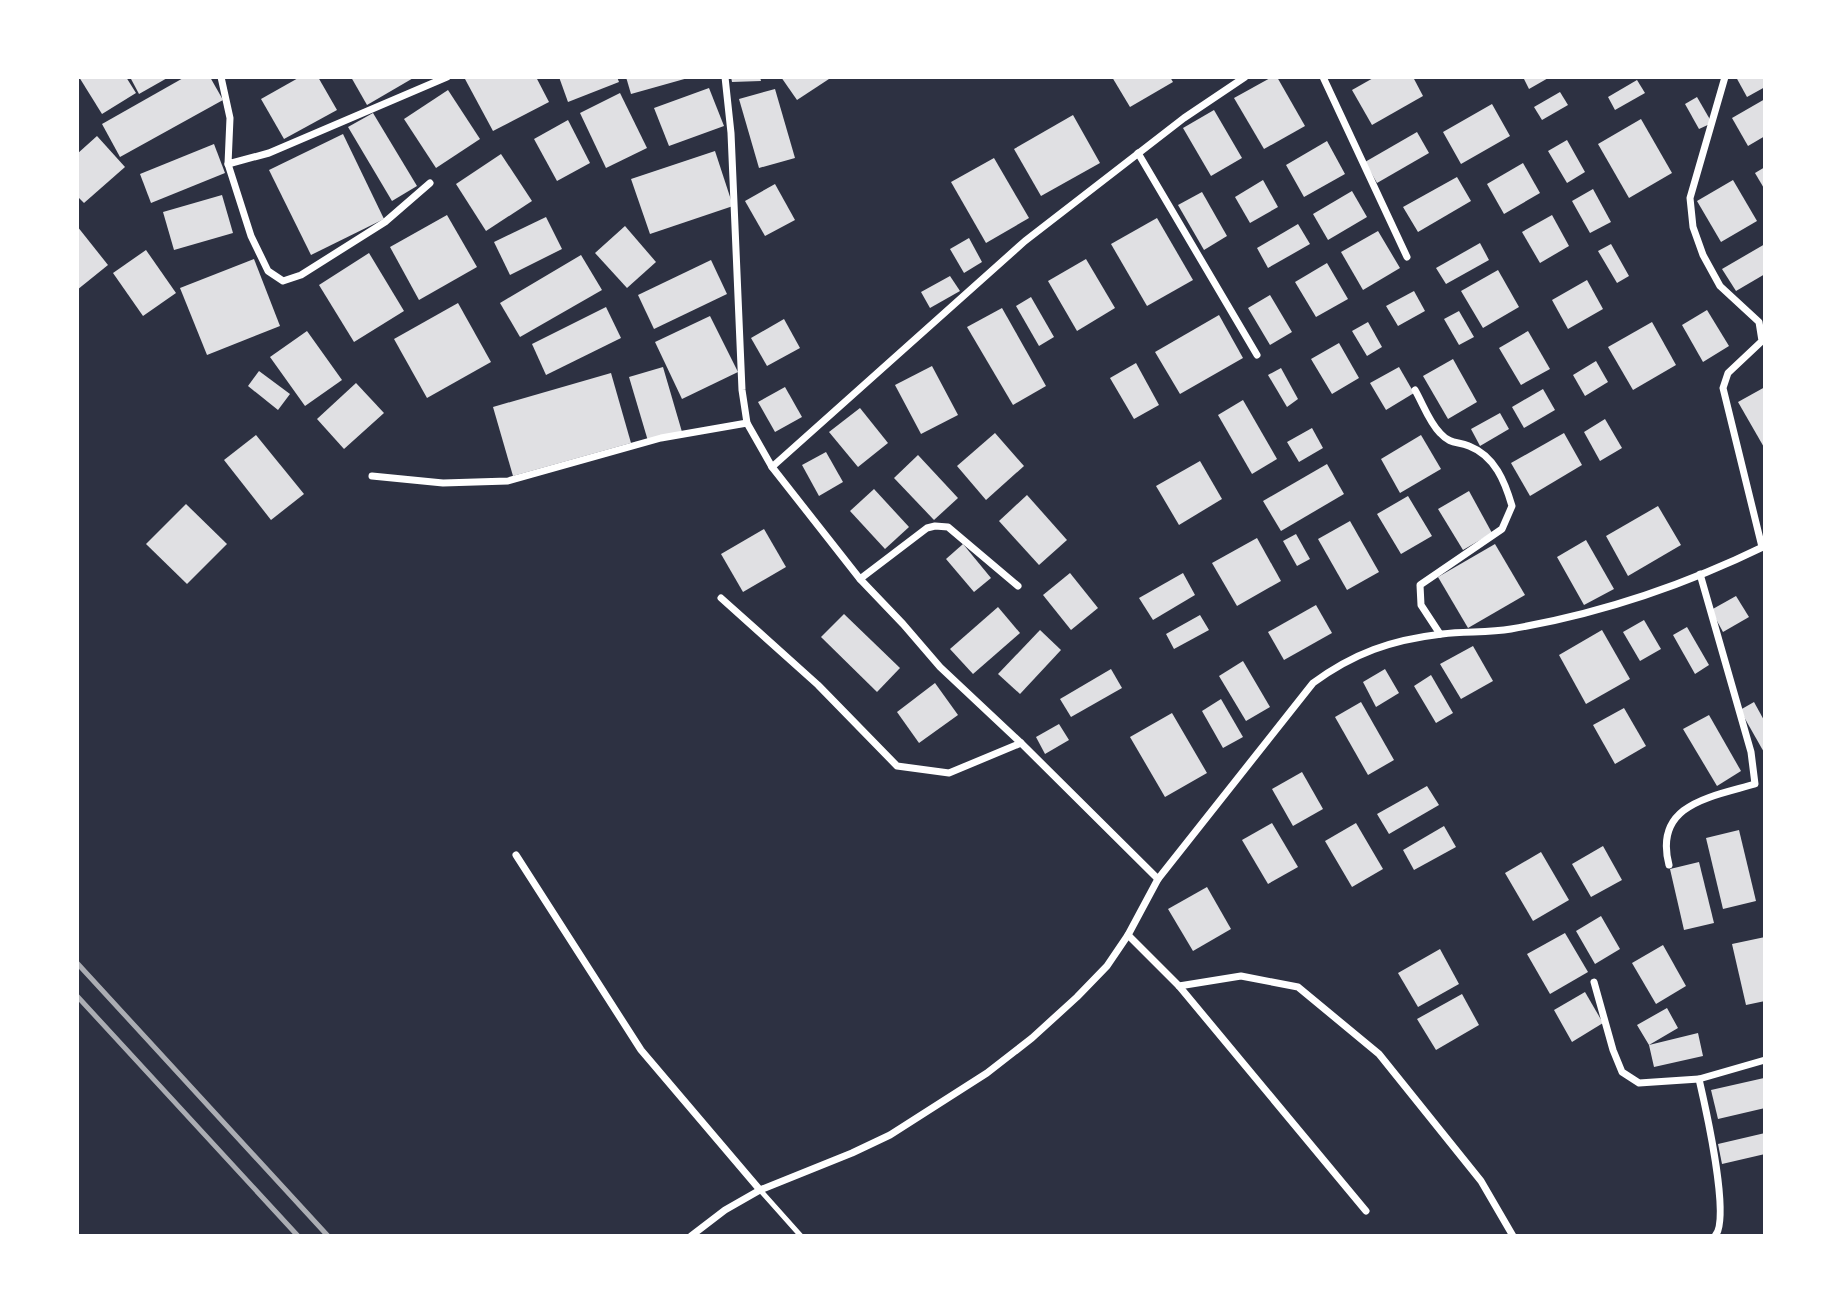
<svg xmlns="http://www.w3.org/2000/svg" width="1842" height="1313" font-family="'Exo 2',sans-serif">
<style>
.building{fill:#e0e0e3}
.lines{fill:none;stroke-linecap:round;stroke-linejoin:round}
.service{stroke:#fff;stroke-width:5}
.minor{stroke:#fff;stroke-width:7}
.rail{stroke:#abadb3;stroke-width:5}
</style>
<rect width="100%" height="100%" fill="#2d3142"/>
<g class="building">
<path d="M79 77H126L136 93 102 114Z"/>
<path d="M130 77H169L139 94Z"/>
<path d="M185 77H210L223 100 120 157 102 124Z"/>
<path d="M300 77H318L337 110 284 139 261 99Z"/>
<path d="M351 77H415L367 105Z"/>
<path d="M469 77H536L549 102 493 131 465 79Z"/>
<path d="M559 77H617L619 82 568 102Z"/>
<path d="M626 77H688V78L631 94Z"/>
<path d="M731 77H760L761 81 732 82Z"/>
<path d="M781 77H832L797 100Z"/>
<path d="M1112 77H1170L1173 82 1130 107Z"/>
<path d="M1272 77H1277L1305 126 1264 149 1234 98Z"/>
<path d="M1375 77H1413L1423 96 1372 125 1352 90Z"/>
<path d="M1523 77H1550L1529 89Z"/>
<path d="M1736 77H1765V87L1747 97Z"/>
<path d="M1637 80 1645 93 1615 110 1608 97Z"/>
<path d="M709 88 724 126 669 146 654 108Z"/>
<path d="M775 89 795 158 759 168 739 99Z"/>
<path d="M448 90 480 139 436 168 404 119Z"/>
<path d="M1560 92 1568 105 1542 120 1534 107Z"/>
<path d="M620 93 647 148 606 168 580 113Z"/>
<path d="M1697 97 1712 123 1699 129 1685 104Z"/>
<path d="M1765 99V136L1748 146 1732 118Z"/>
<path d="M1492 104 1510 136 1461 164 1443 132Z"/>
<path d="M1214 110 1242 158 1211 176 1183 128Z"/>
<path d="M373 113 417 186 392 201 348 127Z"/>
<path d="M1073 115 1100 163 1041 196 1014 149Z"/>
<path d="M1641 119 1672 173 1629 198 1598 144Z"/>
<path d="M568 120 590 163 557 181 534 139Z"/>
<path d="M1417 132 1429 153 1377 183 1365 162Z"/>
<path d="M343 134 384 219 311 255 269 170Z"/>
<path d="M97 136 125 167 84 203 77 196V154Z"/>
<path d="M1567 140 1585 172 1567 183 1548 151Z"/>
<path d="M1327 141 1345 174 1304 197 1286 165Z"/>
<path d="M214 144 225 173 151 203 140 174Z"/>
<path d="M715 151 733 206 650 234 631 179Z"/>
<path d="M501 154 532 201 486 231 456 184Z"/>
<path d="M994 158 1029 218 986 243 951 182Z"/>
<path d="M1523 163 1540 193 1504 214 1487 184Z"/>
<path d="M1765 167V190L1755 173Z"/>
<path d="M1457 177 1471 201 1418 232 1403 207Z"/>
<path d="M1263 180 1278 207 1250 223 1235 197Z"/>
<path d="M1733 180 1757 221 1721 242 1697 201Z"/>
<path d="M775 184 795 220 765 236 745 201Z"/>
<path d="M1593 189 1611 222 1590 233 1572 201Z"/>
<path d="M1352 191 1367 217 1328 240 1313 214Z"/>
<path d="M1202 192 1227 236 1204 250 1178 205Z"/>
<path d="M222 195 233 233 174 250 163 212Z"/>
<path d="M447 215 477 267 419 300 390 247Z"/>
<path d="M1552 215 1569 246 1540 263 1522 232Z"/>
<path d="M546 217 562 249 510 275 494 242Z"/>
<path d="M1157 218 1193 280 1147 306 1111 244Z"/>
<path d="M1298 224 1310 244 1268 268 1257 248Z"/>
<path d="M77 226 108 265 77 290Z"/>
<path d="M625 226 656 262 627 288 595 253Z"/>
<path d="M1378 231 1400 268 1363 290 1341 252Z"/>
<path d="M969 238 982 262 964 273 950 249Z"/>
<path d="M1480 243 1489 260 1446 284 1436 268Z"/>
<path d="M1611 244 1629 276 1617 283 1598 251Z"/>
<path d="M1765 244V274L1736 291 1722 269Z"/>
<path d="M146 250 176 293 143 316 113 273Z"/>
<path d="M369 253 404 311 354 342 319 285Z"/>
<path d="M581 255 602 290 520 337 500 303Z"/>
<path d="M254 259 280 326 207 355 180 288Z"/>
<path d="M1086 259 1115 308 1077 331 1048 281Z"/>
<path d="M711 260 727 294 654 329 638 295Z"/>
<path d="M1327 263 1348 299 1316 317 1295 282Z"/>
<path d="M1498 270 1519 307 1483 328 1461 291Z"/>
<path d="M950 276 960 291 930 308 921 292Z"/>
<path d="M1587 280 1603 309 1568 329 1552 300Z"/>
<path d="M1414 291 1425 311 1398 326 1386 306Z"/>
<path d="M1270 295 1292 332 1270 345 1248 308Z"/>
<path d="M1031 297 1054 337 1039 346 1016 306Z"/>
<path d="M458 303 491 362 427 398 394 339Z"/>
<path d="M606 307 621 338 546 375 532 344Z"/>
<path d="M1002 308 1046 386 1013 405 967 327Z"/>
<path d="M1707 310 1729 346 1703 362 1682 325Z"/>
<path d="M1459 311 1474 337 1459 345 1444 319Z"/>
<path d="M1219 315 1243 358 1180 394 1155 352Z"/>
<path d="M710 316 738 372 682 399 655 342Z"/>
<path d="M784 319 800 348 767 366 751 338Z"/>
<path d="M1368 322 1382 347 1367 356 1352 331Z"/>
<path d="M1652 322 1676 365 1633 390 1608 347Z"/>
<path d="M307 331 342 380 305 406 270 357Z"/>
<path d="M1528 331 1550 369 1521 385 1499 348Z"/>
<path d="M1339 343 1359 378 1332 394 1311 359Z"/>
<path d="M1453 359 1477 402 1448 419 1423 376Z"/>
<path d="M1596 361 1608 382 1585 396 1573 375Z"/>
<path d="M1136 363 1159 405 1134 419 1110 378Z"/>
<path d="M932 366 958 415 921 434 895 385Z"/>
<path d="M663 367 682 432 648 441 629 377Z"/>
<path d="M1399 367 1414 393 1386 410 1370 383Z"/>
<path d="M1281 368 1298 399 1287 407 1268 375Z"/>
<path d="M259 371 290 394 278 410 248 386Z"/>
<path d="M611 373 631 443 513 476 493 407Z"/>
<path d="M356 383 384 413 344 449 317 419Z"/>
<path d="M785 387 802 417 775 432 758 402Z"/>
<path d="M1765 387V449L1738 402Z"/>
<path d="M1543 389 1555 410 1524 428 1512 407Z"/>
<path d="M1243 400 1277 459 1252 474 1218 415Z"/>
<path d="M860 408 888 443 858 467 829 432Z"/>
<path d="M1500 413 1509 429 1480 446 1471 429Z"/>
<path d="M1605 419 1622 448 1600 461 1584 432Z"/>
<path d="M1312 428 1323 448 1299 462 1287 442Z"/>
<path d="M995 433 1024 466 986 500 957 466Z"/>
<path d="M1564 433 1582 465 1530 496 1511 463Z"/>
<path d="M256 435 304 494 271 520 224 460Z"/>
<path d="M1421 435 1441 469 1400 493 1381 459Z"/>
<path d="M826 452 843 482 819 496 802 465Z"/>
<path d="M918 455 958 498 934 520 894 478Z"/>
<path d="M1200 461 1222 499 1179 525 1156 486Z"/>
<path d="M1327 464 1344 494 1281 531 1263 501Z"/>
<path d="M874 489 909 527 885 549 850 511Z"/>
<path d="M1469 491 1492 533 1463 550 1438 509Z"/>
<path d="M1027 495 1067 540 1039 565 999 521Z"/>
<path d="M1408 496 1432 536 1401 554 1377 514Z"/>
<path d="M186 504 227 544 187 584 146 544Z"/>
<path d="M1658 506 1681 545 1628 576 1606 536Z"/>
<path d="M1350 521 1379 572 1347 590 1318 539Z"/>
<path d="M764 529 786 567 743 592 721 554Z"/>
<path d="M1296 534 1310 559 1297 566 1283 541Z"/>
<path d="M1257 538 1281 581 1237 606 1212 563Z"/>
<path d="M1586 540 1614 589 1584 605 1557 557Z"/>
<path d="M963 544 991 578 974 592 946 559Z"/>
<path d="M1495 544 1525 595 1468 628 1438 577Z"/>
<path d="M1070 573 1098 608 1071 630 1043 595Z"/>
<path d="M1183 573 1195 595 1153 620 1139 598Z"/>
<path d="M1736 596 1749 617 1723 632 1711 610Z"/>
<path d="M1316 605 1332 633 1284 660 1268 632Z"/>
<path d="M998 607 1020 633 973 674 950 649Z"/>
<path d="M844 614 900 668 877 692 821 637Z"/>
<path d="M1200 615 1209 630 1174 649 1166 634Z"/>
<path d="M1644 620 1661 649 1640 661 1623 632Z"/>
<path d="M1687 627 1709 665 1695 674 1673 635Z"/>
<path d="M1040 630 1061 650 1020 694 998 674Z"/>
<path d="M1602 630 1630 679 1586 704 1559 655Z"/>
<path d="M1473 646 1493 681 1461 699 1440 664Z"/>
<path d="M1243 661 1270 707 1246 721 1219 676Z"/>
<path d="M1111 669 1122 688 1071 717 1060 699Z"/>
<path d="M1385 669 1399 693 1376 707 1363 682Z"/>
<path d="M1431 675 1453 713 1436 723 1414 686Z"/>
<path d="M935 683 958 715 919 743 897 712Z"/>
<path d="M1221 699 1243 737 1223 748 1202 711Z"/>
<path d="M1361 702 1394 760 1368 775 1335 717Z"/>
<path d="M1754 702 1765 722V754L1740 710Z"/>
<path d="M1624 708 1646 746 1615 764 1593 725Z"/>
<path d="M1172 713 1207 773 1165 797 1130 737Z"/>
<path d="M1709 715 1741 771 1717 786 1683 729Z"/>
<path d="M1059 724 1069 740 1045 754 1036 737Z"/>
<path d="M1302 772 1323 809 1293 826 1272 789Z"/>
<path d="M1427 786 1439 805 1389 834 1377 814Z"/>
<path d="M1272 823 1298 867 1268 884 1242 840Z"/>
<path d="M1356 823 1383 869 1352 887 1325 841Z"/>
<path d="M1444 826 1456 847 1414 870 1403 850Z"/>
<path d="M1739 830 1756 901 1723 909 1706 838Z"/>
<path d="M1603 846 1622 880 1591 897 1572 864Z"/>
<path d="M1541 852 1569 900 1533 921 1505 873Z"/>
<path d="M1699 862 1714 923 1684 930 1670 869Z"/>
<path d="M1207 887 1231 929 1193 951 1168 909Z"/>
<path d="M1601 916 1620 949 1595 964 1576 931Z"/>
<path d="M1565 933 1588 972 1550 994 1527 954Z"/>
<path d="M1765 937V1001L1746 1005 1732 944Z"/>
<path d="M1663 945 1686 986 1656 1004 1632 963Z"/>
<path d="M1440 949 1459 984 1418 1007 1398 973Z"/>
<path d="M1585 992 1603 1023 1572 1042 1554 1010Z"/>
<path d="M1462 994 1479 1025 1436 1050 1417 1019Z"/>
<path d="M1667 1008 1678 1028 1649 1045 1698 1033 1703 1056 1654 1067 1649 1045 1637 1025Z"/>
<path d="M1764 1078 1765 1108 1718 1119 1711 1090Z"/>
<path d="M1765 1133V1154L1722 1164 1718 1144Z"/>
</g>
<g class="lines">
<path class="service" d="M760 1190 801 1236"/>
<g class="minor">
<path d="M221 77 230 118 228 164 269 153 447 77"/>
<path d="M725 77 731 133 742 390 747 423 772 467 860 579 903 624 940 667 1021 743 1158 879"/>
<path d="M1323 77 1407 257"/>
<path d="M1725 77 1690 198 1693 227 1703 255 1720 286 1759 322 1762 341 1728 373 1723 388 1762 547"/>
<path d="M1138 153 1257 355"/>
<path d="M228 164 251 236 268 271 283 281 301 275 385 222 430 183"/>
<path d="M1415 390C1423 404 1429 422 1440 433 1451 445 1457 441 1469 446 1495 456 1505 482 1512 506L1502 529 1420 585 1421 605 1440 634"/>
<path d="M772 467 1025 241 1184 118 1245 77"/>
<path d="M372 476 443 483 508 481 661 438 747 423"/>
<path d="M860 579 927 528 935 526 948 527 1018 586"/>
<path d="M721 598 818 685 897 766 949 773 1021 743"/>
<path d="M516 855 641 1050 760 1190"/>
<path d="M1669 865C1653 804 1711 797 1755 784L1751 752 1700 574"/>
<path d="M1128 935 1179 986 1366 1211"/>
<path d="M1594 982 1613 1050 1622 1072 1639 1083 1699 1079"/>
<path d="M1179 986 1241 976 1298 987 1379 1054 1481 1181 1513 1236"/>
<path d="M691 1236 725 1210 760 1190 852 1153 890 1135 987 1073 1032 1038 1077 997 1107 966 1128 935 1158 879 1313 683C1354 653 1391 640 1442 634 1465 631 1488 633 1511 629 1599 614 1685 585 1765 546"/>
<path d="M1715 1236C1731 1219 1705 1105 1699 1079L1765 1060"/>
</g>
<g class="rail">
<path d="M77 963 328 1236"/>
<path d="M77 996 298 1236"/>
</g>
</g>
<rect width="1842" height="1313" fill="none" stroke="#ffffff" stroke-width="158"/>
</svg>
